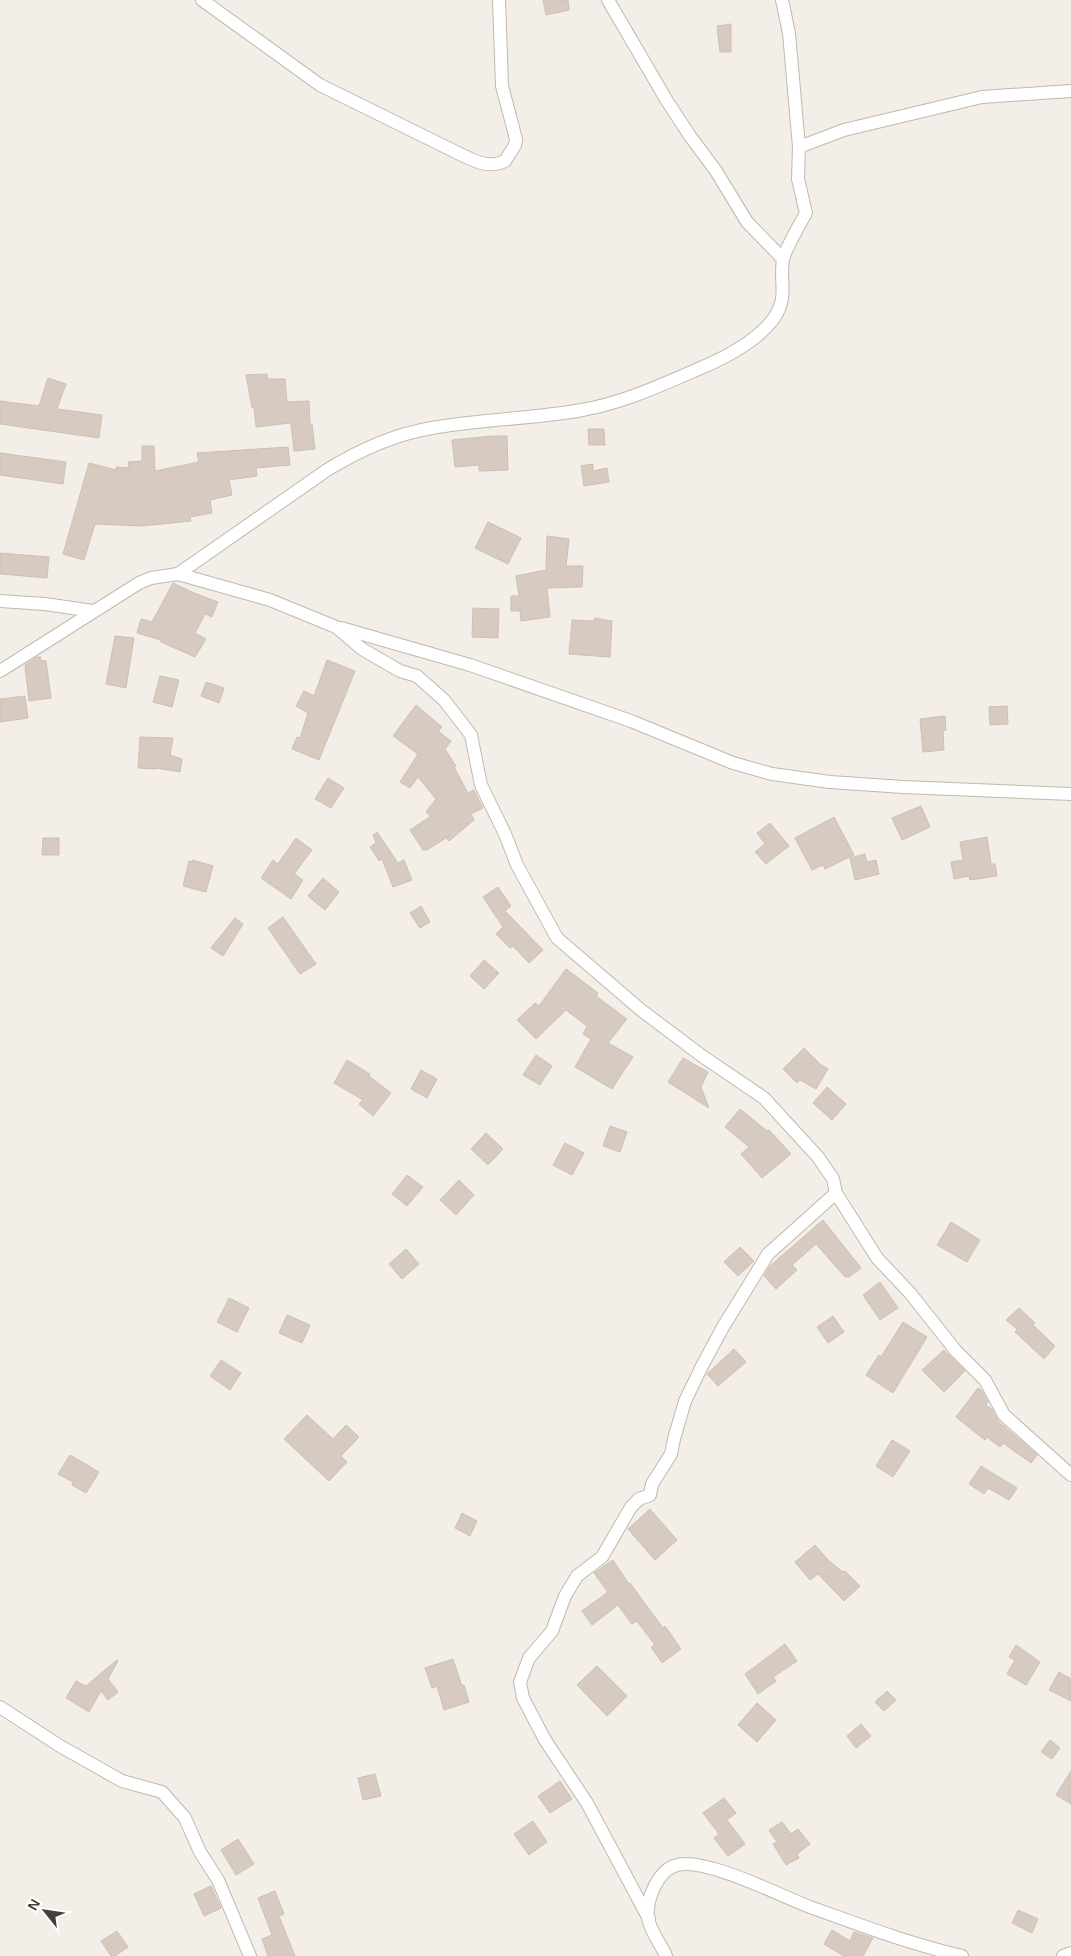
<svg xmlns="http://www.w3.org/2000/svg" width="1071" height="1956" font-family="Helvetica,sans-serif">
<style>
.building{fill:#d7cbc1;stroke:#cfbfb2}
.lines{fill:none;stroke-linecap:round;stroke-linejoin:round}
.street-casing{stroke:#c1b8ae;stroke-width:14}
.street{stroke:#fff;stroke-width:12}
</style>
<rect width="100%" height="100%" fill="#f3eee8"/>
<g class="building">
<path d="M543 0H568L569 10 546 15Z"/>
<path d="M731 24V52H720L717 26Z"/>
<path d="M267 374V379H285L287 402 309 401 310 425 312 424 315 449 294 451 291 423 256 427 254 407 252 408 246 375Z"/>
<path d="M48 378 66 384 57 409 102 415 99 438 0 424V401L39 406Z"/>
<path d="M588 429H604L605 445H589Z"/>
<path d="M493 436H507L508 470 479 471V465L455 467 452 440Z"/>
<path d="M142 446H154L155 471 199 462 197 453 288 447 290 465 256 468 257 476 229 480 232 495 210 500 212 513 190 517 191 521 142 526 95 524 84 560 63 554 89 463 116 470V467L129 468 128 462 142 461Z"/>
<path d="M0 453 66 462 63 484 0 475Z"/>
<path d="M593 464V471L607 468 609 482 584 486 581 466Z"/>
<path d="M488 522 521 538 508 564 475 548Z"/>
<path d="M547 536 569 539 566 566H583L582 587 547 588 550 617 521 621 520 611H511V596H519L516 576 546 570Z"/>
<path d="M0 553 49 557 47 578 0 574Z"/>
<path d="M173 583 194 593 218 602 212 617 205 614 195 633 206 639 195 657 161 642V640L137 633 141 619 152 622Z"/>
<path d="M473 608 499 609 498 638 472 637Z"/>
<path d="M595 618 612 621 610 657 569 654 572 620 594 621Z"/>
<path d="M115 636 134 638 126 688 106 684Z"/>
<path d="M37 657H41L40 660 46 661 51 698 29 701 25 665Z"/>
<path d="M327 660 355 671 319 760 292 749 297 737 300 738 308 713 296 706 304 691 314 696Z"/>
<path d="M160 676 179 680 172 707 153 702Z"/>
<path d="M206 682 224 688 219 703 201 696Z"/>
<path d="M25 696 28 718 0 722V699Z"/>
<path d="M416 705 442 727 438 731 451 741 445 749 456 766 454 767 468 793 474 790 483 808 471 814 474 820 449 841 446 838 427 850H423L410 830 431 816 426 812 436 799 418 777 410 788 400 782 418 754 393 736Z"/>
<path d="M1007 706 1008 724 990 725 989 707Z"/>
<path d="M945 716 946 730 943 731 944 750 923 752 920 719Z"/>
<path d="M140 737 173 738 170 755 182 759 180 772 156 768V769L138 768Z"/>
<path d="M328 778 344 788 331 808 315 799Z"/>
<path d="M921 806 930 827 902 840 892 818Z"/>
<path d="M834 817 854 855 825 869 823 865 812 870 795 838Z"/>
<path d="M770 823 789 846 766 864 755 852 765 844 757 833Z"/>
<path d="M377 832 398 863 404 860 412 880 393 887 382 859 379 861 370 847 376 843 373 835Z"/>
<path d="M987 837 991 864H995L997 876 970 880 969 876 954 879 951 862 963 860 960 842Z"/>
<path d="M43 838H59V855H42Z"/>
<path d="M296 838 312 850 294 874 303 880 291 899 261 878 273 860 278 864Z"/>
<path d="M865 854 867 862 876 860 879 874 855 880 850 858Z"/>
<path d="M193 860 213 866 206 892 183 886 189 861 192 862Z"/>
<path d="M323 878 339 892 325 910 308 896Z"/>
<path d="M498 887 511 906 505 911 543 950 529 963 513 946 510 948 496 934 503 927 483 897Z"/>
<path d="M421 906 430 922 420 928 410 913Z"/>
<path d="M283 917 316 964 300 974 268 928Z"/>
<path d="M235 918 243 924 223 956 211 948Z"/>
<path d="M484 960 499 973 484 989 470 976Z"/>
<path d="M566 969 598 993 596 996 627 1019 608 1043 633 1057 612 1089 575 1067 591 1039 583 1034 587 1026 566 1010 536 1039 517 1020 535 1003 539 1006Z"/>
<path d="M804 1048 820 1064 828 1069 816 1089 800 1080 797 1083 783 1069Z"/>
<path d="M536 1055 552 1066 540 1085 523 1075Z"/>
<path d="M683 1058 708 1072 701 1087 709 1108 668 1082Z"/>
<path d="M347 1060 370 1074 369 1076 391 1093 373 1116 359 1104 363 1100 334 1083Z"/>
<path d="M421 1070 437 1079 427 1098 411 1089Z"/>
<path d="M827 1087 846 1104 832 1120 813 1103Z"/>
<path d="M740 1109 767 1131 769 1130 791 1154 762 1178 741 1154 749 1147 725 1127Z"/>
<path d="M610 1126 627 1132 620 1152 603 1146Z"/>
<path d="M486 1133 503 1149 488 1165 471 1149Z"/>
<path d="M565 1143 584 1153 572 1175 553 1165Z"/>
<path d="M407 1175 423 1187 407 1206 392 1194Z"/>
<path d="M459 1180 474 1195 456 1215 440 1200Z"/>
<path d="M823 1220 861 1268 849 1277H845L816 1244 792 1265 797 1270 776 1289 764 1276 770 1266Z"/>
<path d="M951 1222 980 1240 967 1262 937 1245Z"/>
<path d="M740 1247 754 1261 738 1276 724 1262Z"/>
<path d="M406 1249 419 1264 402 1279 389 1264Z"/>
<path d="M880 1282 898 1308 880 1320 863 1295Z"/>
<path d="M229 1298 249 1308 237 1332 217 1322Z"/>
<path d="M1019 1308 1035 1323 1033 1325 1055 1346 1044 1359 1015 1332 1017 1329 1006 1320Z"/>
<path d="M287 1315 310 1325 302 1343 279 1333Z"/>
<path d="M833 1316 844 1332 828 1343 817 1327Z"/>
<path d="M903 1322 927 1337 893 1393 866 1375 879 1355 881 1357Z"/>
<path d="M734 1349 746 1362 718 1386 707 1374Z"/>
<path d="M944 1350 965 1371 944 1392 922 1370Z"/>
<path d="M221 1360 241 1373 230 1390 210 1376Z"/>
<path d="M978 1388 981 1390 988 1402 986 1405 992 1409 998 1421 1037 1455 1031 1463 1003 1443 1000 1447 987 1437 985 1440 956 1417Z"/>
<path d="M307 1415 333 1439 346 1425 359 1437 341 1456 347 1462 329 1481 284 1439Z"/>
<path d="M892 1440 910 1451 893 1477 876 1466Z"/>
<path d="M70 1455 99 1472 86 1493 72 1485 73 1482 58 1474Z"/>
<path d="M981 1466 1017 1488 1009 1500 988 1488 984 1494 969 1484Z"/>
<path d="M650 1509 677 1540 655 1560 628 1529Z"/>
<path d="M462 1513 477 1521 470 1536 455 1528Z"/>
<path d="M815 1545 829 1561 843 1572 845 1571 860 1586 844 1601 818 1574 810 1580 795 1562Z"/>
<path d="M613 1560 629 1584 630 1583 663 1628 665 1626 681 1649 662 1663 651 1647 655 1645 637 1621 632 1624 618 1605 592 1625 582 1611 608 1592 594 1573Z"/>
<path d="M785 1644 797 1661 773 1677 776 1681 758 1694 745 1674Z"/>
<path d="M1016 1645 1040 1662 1026 1685 1007 1674 1015 1660 1009 1657Z"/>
<path d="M453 1659 462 1686 464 1685 469 1702 444 1710 437 1686 432 1688 425 1668Z"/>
<path d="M117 1660 118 1661 108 1679 118 1692 108 1700 101 1691 89 1712 66 1698 76 1681 86 1686Z"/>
<path d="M597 1666 627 1696 607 1716 577 1685Z"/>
<path d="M1059 1672 1071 1679V1701L1049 1690Z"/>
<path d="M887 1691 896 1700 884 1711 875 1702Z"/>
<path d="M757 1703 776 1720 757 1742 738 1725Z"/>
<path d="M861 1724 871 1736 856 1748 847 1736Z"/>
<path d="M1050 1740 1060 1748 1052 1759 1041 1752Z"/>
<path d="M1071 1771V1804L1056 1795Z"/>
<path d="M375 1774 381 1796 363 1800 358 1778Z"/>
<path d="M560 1781 572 1799 550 1813 538 1796Z"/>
<path d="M724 1798 736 1813 727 1820 745 1844 728 1856 714 1838 719 1834 703 1813Z"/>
<path d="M533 1821 547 1842 529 1855 514 1834Z"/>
<path d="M782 1822 791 1834 798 1829 810 1844 797 1854 799 1858 786 1865 773 1844 777 1842 769 1830Z"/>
<path d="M238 1839 254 1864 236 1875 221 1850Z"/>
<path d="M211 1886 221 1908 204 1916 194 1894Z"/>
<path d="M275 1891 284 1914 279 1916 295 1956H268L262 1939 272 1935 258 1898Z"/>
<path d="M1018 1910 1038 1919 1032 1933 1012 1923Z"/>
<path d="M832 1930 850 1941 854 1932 873 1938 863 1956H844L824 1944Z"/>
<path d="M117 1931 128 1947 115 1956H111L101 1941Z"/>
</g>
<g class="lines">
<g class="street-casing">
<g id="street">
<path d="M202 0 320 85 464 156C479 163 490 168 505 161L515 145 516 139 502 86 499 0"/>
<path d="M608 0 667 101 690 136 716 171 747 222 783 259"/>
<path d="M782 0 789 33 799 147"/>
<path d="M178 574 327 470C358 451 395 434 432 428 481 419 532 419 582 410 622 403 659 386 696 370 723 359 756 343 774 318 789 296 779 282 783 260 785 249 800 224 806 213L798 179 799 147 844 130 982 97 1071 91"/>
<path d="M0 601 45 604 93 611"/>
<path d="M341 628 470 665 631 721 733 763 772 774 830 782 903 787 1071 794"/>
<path d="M0 671 139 583 151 578 178 574 270 600 336 627 362 649 400 671 417 676 444 700 471 735 481 785 505 834 517 865 557 938 641 1010 702 1056 764 1098 818 1157 833 1179 836 1193 877 1258 910 1293 956 1351 985 1380 1004 1415 1071 1475"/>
<path d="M0 1707 60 1746 122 1781 162 1792 185 1818 200 1852 218 1880 250 1956"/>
<path d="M649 1919 587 1803 545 1740 523 1698 520 1682 529 1658 552 1631 565 1596 577 1576 602 1557 631 1507 639 1499 650 1495 652 1484 671 1454 674 1439 685 1401 702 1366 723 1327 768 1254 836 1193"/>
<path d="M666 1956C661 1944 650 1931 648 1918 646 1899 658 1870 677 1865 705 1857 781 1896 810 1907 860 1925 910 1944 962 1956"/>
<path d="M1063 1956 1071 1953"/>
</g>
</g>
<use href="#street" class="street"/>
</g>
<g transform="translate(45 1911) rotate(300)" stroke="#ffffff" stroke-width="4" paint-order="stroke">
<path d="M0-4L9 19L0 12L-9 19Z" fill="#463e37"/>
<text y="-8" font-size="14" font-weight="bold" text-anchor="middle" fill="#463e37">N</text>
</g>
</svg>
